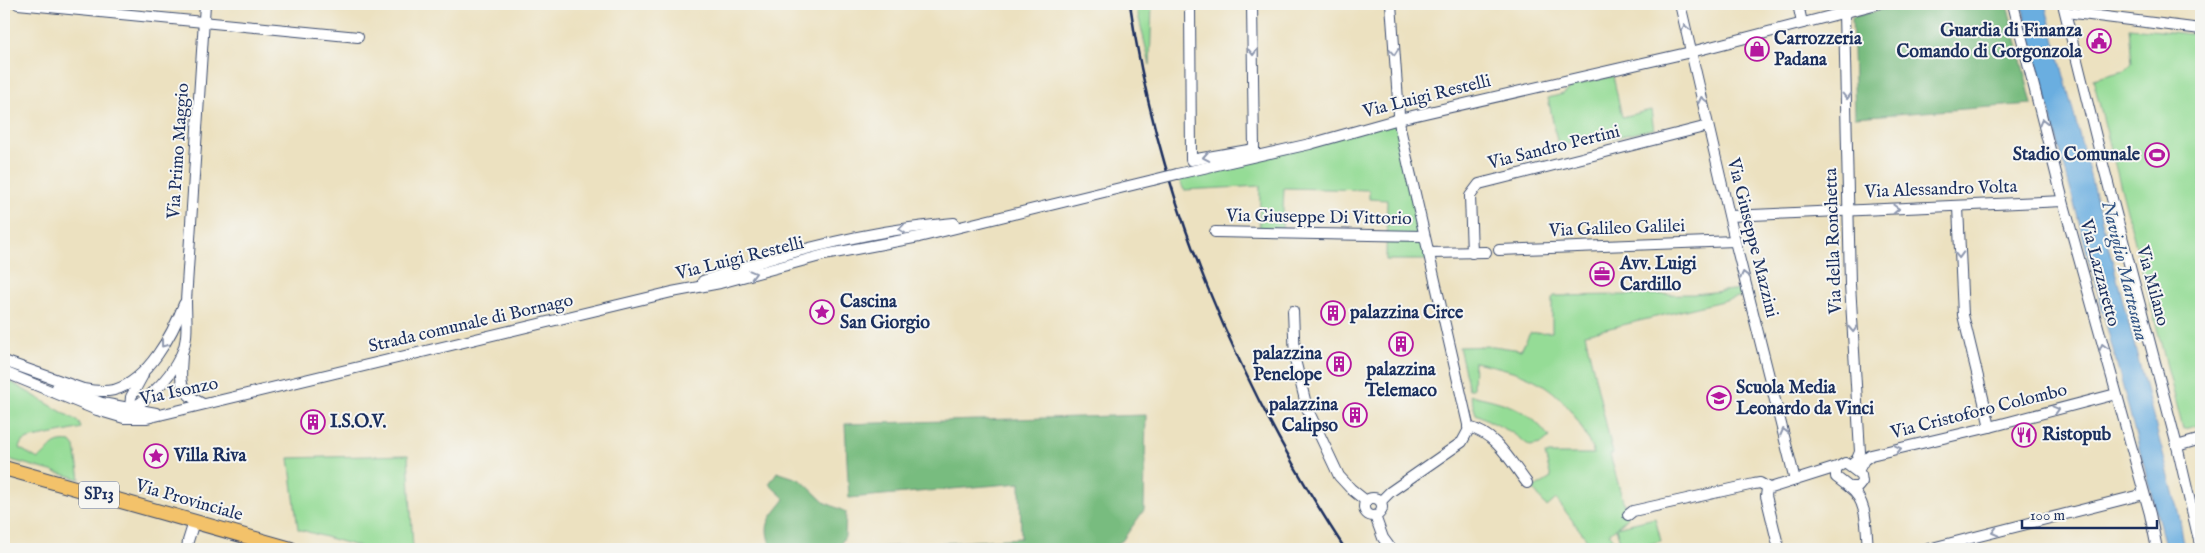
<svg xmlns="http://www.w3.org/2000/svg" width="2205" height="553" font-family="'IM FELL English',serif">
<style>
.green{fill:#95dc96;stroke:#58867a}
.forest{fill:#78bc7f;stroke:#4a766e}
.water{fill:#6baee0;stroke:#436e9f}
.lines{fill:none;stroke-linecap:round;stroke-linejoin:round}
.minor-casing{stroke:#3a4a6d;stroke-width:12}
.major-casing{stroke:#3a4a6d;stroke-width:16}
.minor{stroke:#fff;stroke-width:10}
.major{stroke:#f3c26a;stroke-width:14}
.rail{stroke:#1b2f5e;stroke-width:2.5}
.minor-bridge-casing{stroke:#3a4a6d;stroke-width:12;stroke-linecap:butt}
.minor-bridge{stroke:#fff;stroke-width:10}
.oneway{stroke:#8d97ae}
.labels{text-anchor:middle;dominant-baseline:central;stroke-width:4;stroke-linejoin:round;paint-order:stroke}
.shield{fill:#f6f6f2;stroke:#5d6b8a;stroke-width:1}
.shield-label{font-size:16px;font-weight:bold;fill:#1b2f5e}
.poi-label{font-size:18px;font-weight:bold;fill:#1b2f5e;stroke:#f6f6f2;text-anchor:start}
.street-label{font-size:18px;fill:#1b2f5e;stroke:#f6f6f2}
.water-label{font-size:19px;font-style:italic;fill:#335585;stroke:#f6f6f2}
</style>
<rect width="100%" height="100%" fill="#f6f6f2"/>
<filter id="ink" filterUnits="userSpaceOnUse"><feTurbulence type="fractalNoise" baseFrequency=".02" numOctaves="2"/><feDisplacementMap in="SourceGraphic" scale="10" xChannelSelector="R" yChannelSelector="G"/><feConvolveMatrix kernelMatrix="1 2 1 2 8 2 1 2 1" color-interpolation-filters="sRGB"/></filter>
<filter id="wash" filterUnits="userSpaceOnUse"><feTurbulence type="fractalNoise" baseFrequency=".0096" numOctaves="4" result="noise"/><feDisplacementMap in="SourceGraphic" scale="20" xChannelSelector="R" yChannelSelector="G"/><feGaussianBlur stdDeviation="1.12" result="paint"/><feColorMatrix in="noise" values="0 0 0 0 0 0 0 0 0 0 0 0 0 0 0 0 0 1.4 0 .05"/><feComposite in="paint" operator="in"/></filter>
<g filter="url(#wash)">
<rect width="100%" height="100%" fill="#ece1c0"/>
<g class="green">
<path d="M1136 4H1152L1150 65 1137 10Z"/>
<path d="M2129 28 2201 35V425L2183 429 2093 79 2124 71 2132 63Z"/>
<path d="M1613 76 1622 117 1651 110 1654 130 1653 129 1582 145 1581 141 1558 146 1548 98 1563 94 1574 85Z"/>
<path d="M1400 120 1429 260H1386L1387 200 1369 199V190L1284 188 1282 233H1259L1260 186 1184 190 1179 180Z"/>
<path d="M1742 289 1743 296 1585 334 1613 454 1610 455 1628 518 1616 527 1655 518 1661 541 1630 549H1622L1616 528 1609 533 1620 549H1578L1588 541 1556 499 1547 507 1533 489 1551 478 1545 454H1594C1568 391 1540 374 1474 362L1473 389H1469L1459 347 1493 346 1521 350 1530 333 1552 332V299L1554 296 1694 294Z"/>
<path d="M4 378 79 422 81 428 78 429 28 439 21 443 19 448 38 459C51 451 50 439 71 442L75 447 80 479 4 458Z"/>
<path d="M1470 395C1504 402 1528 408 1549 437L1541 444 1530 446 1511 432 1476 414Z"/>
<path d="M408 455 413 549H367L298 529 289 458Z"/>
</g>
<g class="forest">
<path d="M1905 4H2007L2032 104 1855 117 1852 17Z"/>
<path d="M1146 415 1144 510 1122 541 1106 549H855L1021 538 1020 483 849 498 845 424Z"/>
<path d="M777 472 801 480 824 502 846 512 845 536 838 549H772C761 523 770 519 785 499L769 484Z"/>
</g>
<path class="water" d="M2023 4H2045L2179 515 2185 549H2166L2024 15Z"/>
</g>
<g filter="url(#ink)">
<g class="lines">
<g class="minor-casing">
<g id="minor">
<path d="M18 4 358 37"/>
<path d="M1190 4 1191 160 1254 149 1252 4"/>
<path d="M1680 4 1735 241 1795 480"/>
<path d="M1798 4 1802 23"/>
<path d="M2013 4 2063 201 2150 514 2157 549"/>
<path d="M2063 4 2099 149 2177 446 2201 549"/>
<path d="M1844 12 1850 284 1860 452 1857 459 1850 465"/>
<path d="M2066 12 2201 29"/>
<path d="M1177 174 1310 144 1399 119 1691 52 1877 4"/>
<path d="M1958 207 1963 315 1990 427"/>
<path d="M1730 216 2063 201"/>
<path d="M1215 232 1423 236"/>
<path d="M1499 250 1735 241"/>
<path d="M1428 253 1486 252"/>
<path d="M1472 253 1470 196 1479 184 1708 126"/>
<path d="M703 281C784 252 868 230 954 223"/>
<path d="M1293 311 1295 360 1307 408 1339 476 1351 489 1366 501"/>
<path d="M182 356C180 382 178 392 203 404"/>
<path d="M4 361 83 389C93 391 104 392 114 390 148 381 173 333 184 304"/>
<path d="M4 372 97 410 124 418H147L672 292 720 283 824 255 919 237 1153 180"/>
<path d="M57 387 102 403 156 413"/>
<path d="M130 409 131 397 143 375"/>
<path d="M113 411C139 415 171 376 181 355 189 339 186 318 186 301L205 4"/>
<path d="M1468 427C1496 433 1511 462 1527 483"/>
<path d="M2177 446 2201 439"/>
<path d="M1845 463 1861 475 1862 482 1858 487H1849L1836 477V468Z"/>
<path d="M1858 471 1864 460 1871 455 1990 427 2116 394"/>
<path d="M1850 488C1868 501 1866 529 1868 549"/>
<circle cx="1373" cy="507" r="9"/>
<path d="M1381 501 1390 492 1462 442 1469 429 1400 128 1391 4"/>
<path d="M1628 515 1633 511 1754 484 1760 483 1769 488"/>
<path d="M1375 516 1383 538 1391 549"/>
<path d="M187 549 188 541 194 522"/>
<path d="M1779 549 1766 496 1767 489 1837 467"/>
<path d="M1928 549 2144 494"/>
</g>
</g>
<g class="major-casing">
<path id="major" d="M4 468 291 549"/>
</g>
<use href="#minor" class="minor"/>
<use href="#major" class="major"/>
<path class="rail" d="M1130 4C1158 199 1238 385 1345 549"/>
<g class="minor-bridge-casing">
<path id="minor-bridge" d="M1153 180 1177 174"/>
</g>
<use href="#minor-bridge" class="minor-bridge"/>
</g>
<defs><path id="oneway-chevron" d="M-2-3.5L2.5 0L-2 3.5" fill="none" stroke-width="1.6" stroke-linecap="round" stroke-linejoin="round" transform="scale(1.25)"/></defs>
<g class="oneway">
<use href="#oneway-chevron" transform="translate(1685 28) rotate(-103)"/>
<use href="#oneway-chevron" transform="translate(1253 52) rotate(89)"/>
<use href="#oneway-chevron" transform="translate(1394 52) rotate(85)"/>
<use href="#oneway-chevron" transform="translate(1847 96) rotate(89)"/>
<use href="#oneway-chevron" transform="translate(1702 100) rotate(-103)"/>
<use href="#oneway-chevron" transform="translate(2043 122) rotate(-104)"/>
<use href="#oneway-chevron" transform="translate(1206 157) rotate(170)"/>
<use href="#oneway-chevron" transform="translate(1896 209) rotate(-2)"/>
<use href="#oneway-chevron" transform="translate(902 229) rotate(173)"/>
<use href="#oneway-chevron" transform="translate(1959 255) rotate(88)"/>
<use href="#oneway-chevron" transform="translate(753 274) rotate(-15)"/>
<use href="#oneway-chevron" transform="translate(1744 275) rotate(-104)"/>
<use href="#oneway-chevron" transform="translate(1853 329) rotate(87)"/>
<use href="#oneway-chevron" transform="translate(164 344) rotate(127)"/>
<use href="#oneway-chevron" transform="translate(2103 347) rotate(-105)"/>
<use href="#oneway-chevron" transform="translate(2056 410) rotate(-15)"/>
<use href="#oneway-chevron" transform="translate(1784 432) rotate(-104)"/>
<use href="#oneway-chevron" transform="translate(1898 449) rotate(-13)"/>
<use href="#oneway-chevron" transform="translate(1995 532) rotate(166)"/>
</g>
</g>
<defs>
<g id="civic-ring" transform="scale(1.25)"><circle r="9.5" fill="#f6f6f2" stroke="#b5179e" stroke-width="1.5"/><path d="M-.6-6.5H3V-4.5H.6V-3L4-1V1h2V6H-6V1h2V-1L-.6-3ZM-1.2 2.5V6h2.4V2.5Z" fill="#b5179e"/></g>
<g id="shop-ring" transform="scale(1.25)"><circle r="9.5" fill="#f6f6f2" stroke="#b5179e" stroke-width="1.5"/><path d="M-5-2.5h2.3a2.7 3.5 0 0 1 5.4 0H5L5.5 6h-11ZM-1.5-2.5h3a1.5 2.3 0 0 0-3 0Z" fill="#b5179e"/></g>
<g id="stadium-ring" transform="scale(1.25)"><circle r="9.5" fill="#f6f6f2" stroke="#b5179e" stroke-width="1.5"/><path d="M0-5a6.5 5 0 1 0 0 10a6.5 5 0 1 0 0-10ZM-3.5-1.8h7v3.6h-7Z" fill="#b5179e"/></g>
<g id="office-ring" transform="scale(1.25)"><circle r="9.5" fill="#f6f6f2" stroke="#b5179e" stroke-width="1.5"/><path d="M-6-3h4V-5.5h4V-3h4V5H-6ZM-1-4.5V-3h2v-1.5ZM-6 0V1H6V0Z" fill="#b5179e"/></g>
<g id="sight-ring" transform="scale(1.25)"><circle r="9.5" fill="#f6f6f2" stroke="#b5179e" stroke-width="1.5"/><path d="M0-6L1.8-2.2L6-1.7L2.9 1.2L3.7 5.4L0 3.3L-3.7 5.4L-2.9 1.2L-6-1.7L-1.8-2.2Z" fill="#b5179e"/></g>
<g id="building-ring" transform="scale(1.25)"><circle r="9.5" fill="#f6f6f2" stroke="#b5179e" stroke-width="1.5"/><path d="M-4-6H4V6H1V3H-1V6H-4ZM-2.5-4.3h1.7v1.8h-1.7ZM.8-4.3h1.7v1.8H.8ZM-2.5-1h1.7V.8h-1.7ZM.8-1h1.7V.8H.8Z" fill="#b5179e"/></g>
<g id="school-ring" transform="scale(1.25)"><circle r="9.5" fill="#f6f6f2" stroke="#b5179e" stroke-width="1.5"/><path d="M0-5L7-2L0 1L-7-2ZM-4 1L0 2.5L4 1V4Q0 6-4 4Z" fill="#b5179e"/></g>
<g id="restaurant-ring" transform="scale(1.25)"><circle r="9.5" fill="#f6f6f2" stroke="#b5179e" stroke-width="1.5"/><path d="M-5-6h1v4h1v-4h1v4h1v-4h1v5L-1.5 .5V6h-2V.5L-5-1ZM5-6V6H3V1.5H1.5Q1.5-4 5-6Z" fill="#b5179e"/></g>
</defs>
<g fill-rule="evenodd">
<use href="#civic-ring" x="2099" y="41"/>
<use href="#shop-ring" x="1757" y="49"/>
<use href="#stadium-ring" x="2157" y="155"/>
<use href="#office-ring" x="1602" y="274"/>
<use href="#sight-ring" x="822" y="312"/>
<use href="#building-ring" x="1333" y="313"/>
<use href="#building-ring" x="1401" y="344"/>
<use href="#building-ring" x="1339" y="364"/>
<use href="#school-ring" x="1719" y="398"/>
<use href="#building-ring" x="1355" y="415"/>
<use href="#building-ring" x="313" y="422"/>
<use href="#restaurant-ring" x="2024" y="435"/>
<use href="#sight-ring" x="156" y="456"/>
</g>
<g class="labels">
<rect class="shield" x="79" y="481.5" width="40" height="27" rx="4"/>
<g class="shield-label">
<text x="99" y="495">SP13</text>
</g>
<g class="poi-label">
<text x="2082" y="31" text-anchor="end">Guardia di Finanza<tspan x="2082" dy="21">Comando di Gorgonzola</tspan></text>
<text x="1774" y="39">Carrozzeria<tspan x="1774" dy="21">Padana</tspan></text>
<text x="2140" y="155" text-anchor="end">Stadio Comunale</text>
<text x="1620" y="264">Avv. Luigi<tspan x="1620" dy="21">Cardillo</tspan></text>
<text x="840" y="302">Cascina<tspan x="840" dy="21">San Giorgio</tspan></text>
<text x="1350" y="313">palazzina Circe</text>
<text x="1322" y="354" text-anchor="end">palazzina<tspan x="1322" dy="21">Penelope</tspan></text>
<text x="1401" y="370" text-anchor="middle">palazzina<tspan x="1401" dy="21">Telemaco</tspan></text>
<text x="1736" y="388">Scuola Media<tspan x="1736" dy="21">Leonardo da Vinci</tspan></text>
<text x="1338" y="405" text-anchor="end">palazzina<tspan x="1338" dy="21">Calipso</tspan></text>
<text x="330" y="422">I.S.O.V.</text>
<text x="2042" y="435">Ristopub</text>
<text x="174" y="456">Villa Riva</text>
</g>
<g class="street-label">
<text transform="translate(1427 97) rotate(-14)">Via Luigi Restelli</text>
<text transform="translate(1554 148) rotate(-14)">Via Sandro Pertini</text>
<text transform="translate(179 151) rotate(-86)">Via Primo Maggio</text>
<text transform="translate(1941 190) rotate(-2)">Via Alessandro Volta</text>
<text transform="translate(1319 218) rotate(1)">Via Giuseppe Di Vittorio</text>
<text transform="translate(1617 229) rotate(-2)">Via Galileo Galilei</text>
<text transform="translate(1752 238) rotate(76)">Via Giuseppe Mazzini</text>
<text transform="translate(1834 241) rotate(-92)">Via della Ronchetta</text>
<text transform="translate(740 259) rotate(-14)">Via Luigi Restelli</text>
<text transform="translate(2099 273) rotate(75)">Via Lazzaretto</text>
<text transform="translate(2152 286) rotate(75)">Via Milano</text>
<text transform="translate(471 324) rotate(-13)">Strada comunale di Bornago</text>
<text transform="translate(179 392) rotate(-12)">Via Isonzo</text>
<text transform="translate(1979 412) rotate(-14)">Via Cristoforo Colombo</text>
<text transform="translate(189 501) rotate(16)">Via Provinciale</text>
</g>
<g class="water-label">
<text transform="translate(2124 271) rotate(76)">Naviglio Martesana</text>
</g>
</g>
<rect width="2205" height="553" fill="none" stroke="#f6f6f2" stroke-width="20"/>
<path d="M2022 520v8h135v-8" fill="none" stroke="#1b2f5e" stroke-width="2.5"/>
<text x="2030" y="520" font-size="15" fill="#1b2f5e" stroke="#f6f6f2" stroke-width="4" paint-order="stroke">100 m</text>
</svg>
